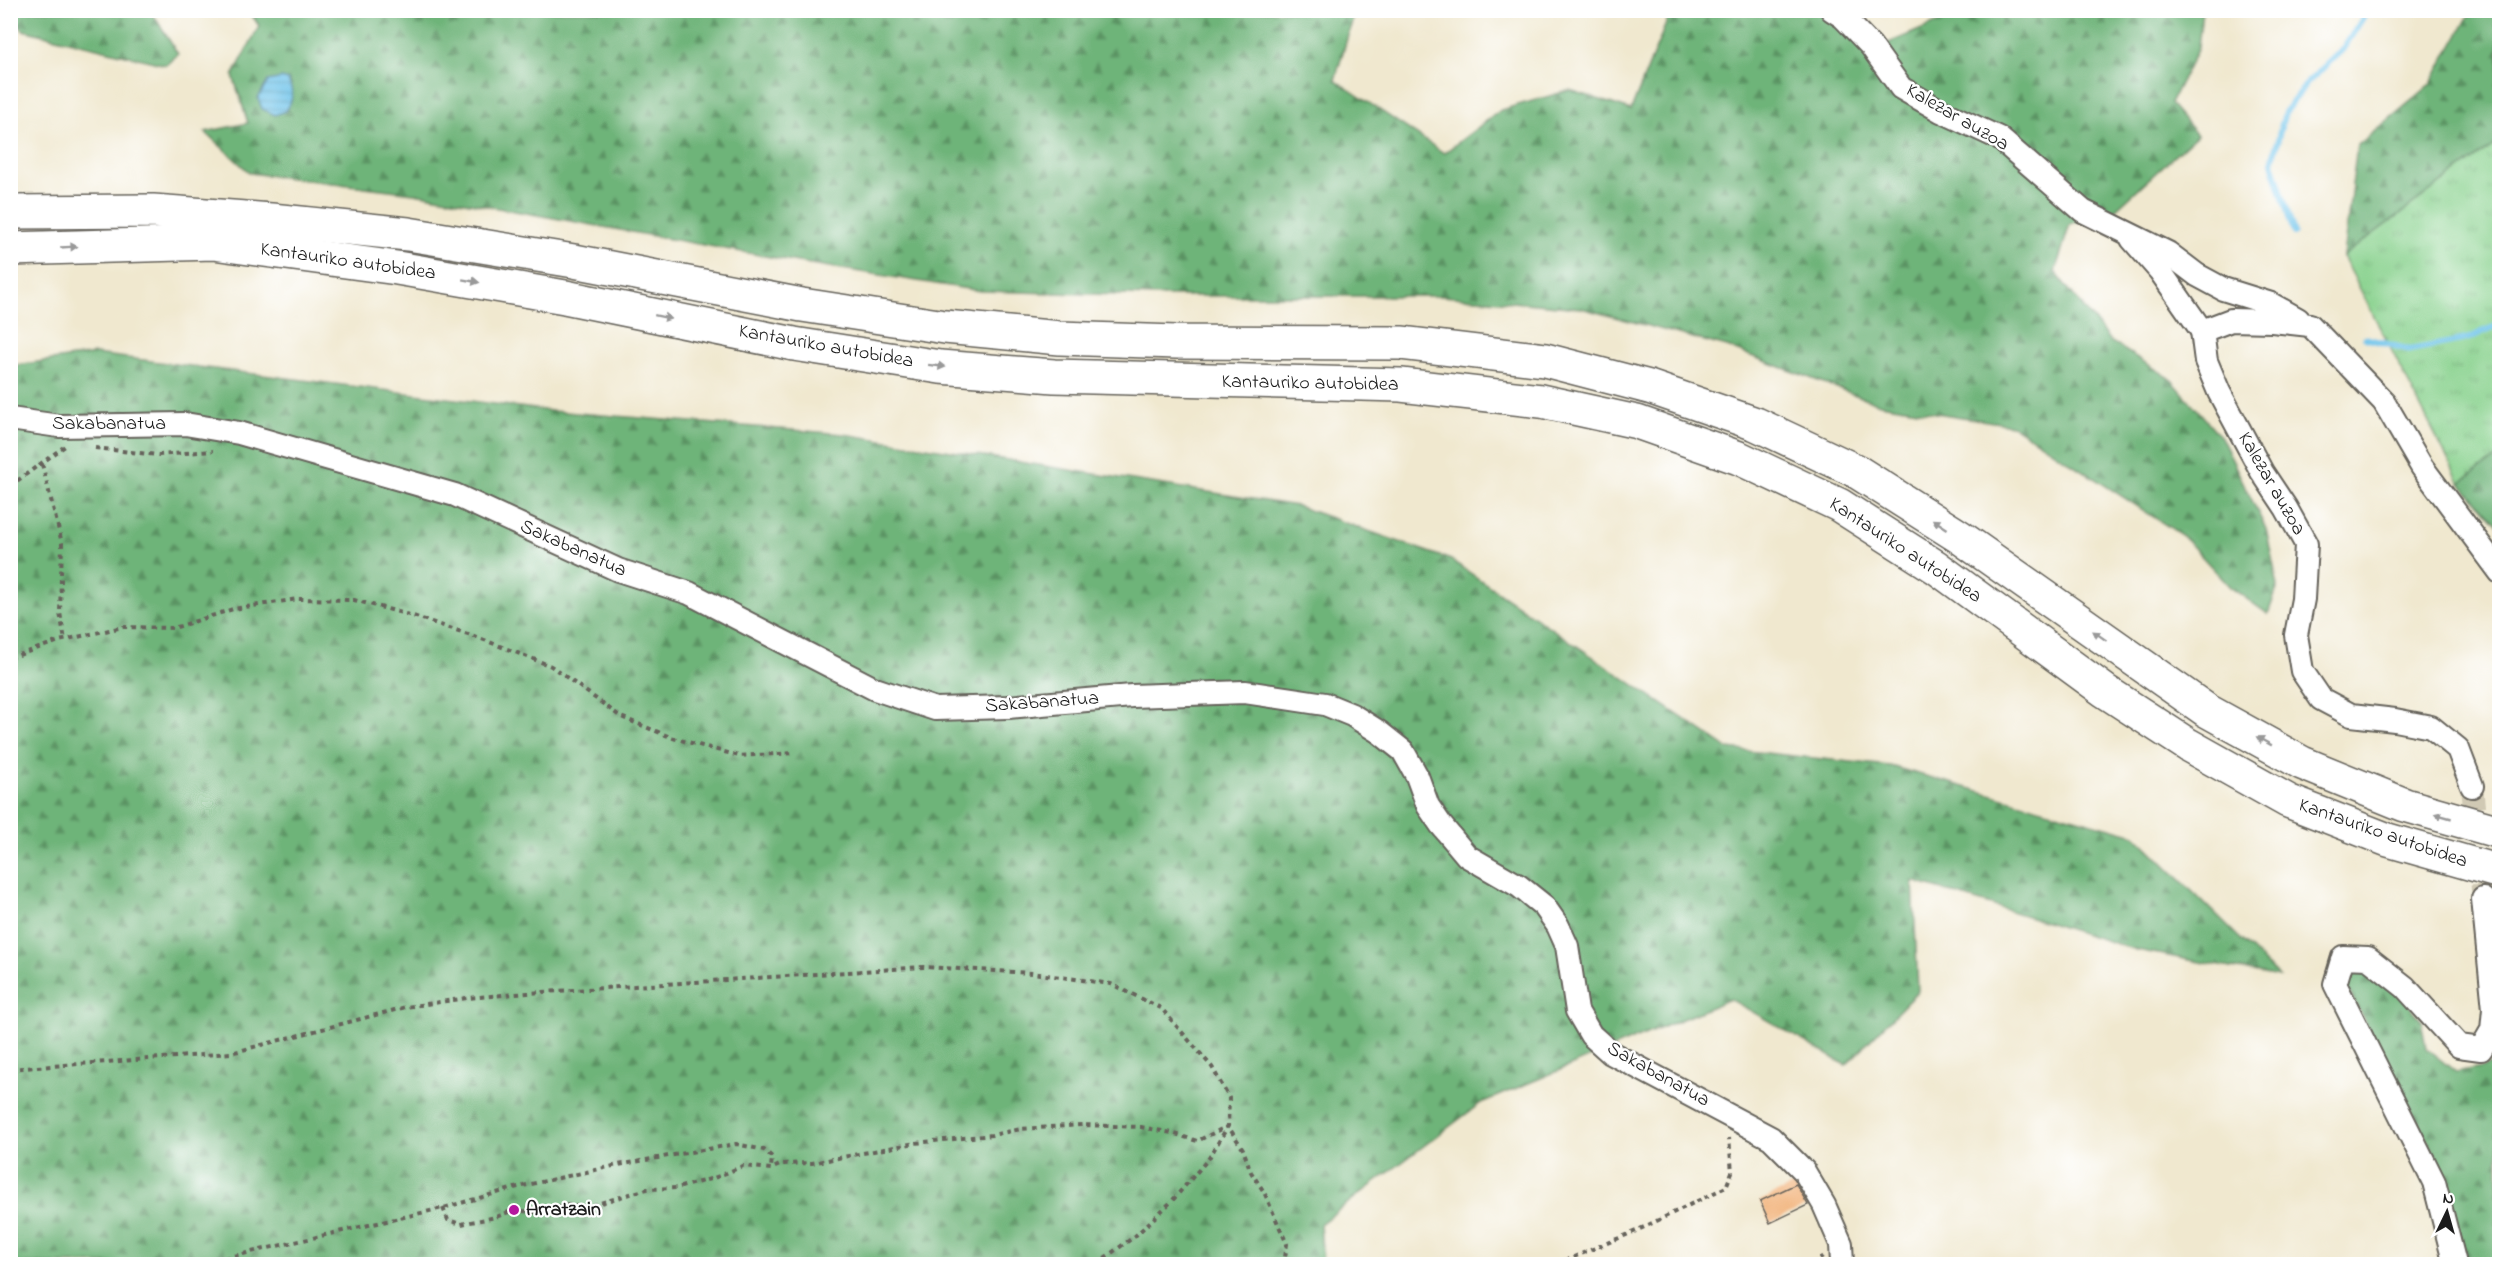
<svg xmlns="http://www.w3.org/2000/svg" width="2510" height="1275" font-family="'Indie Flower',sans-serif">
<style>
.grass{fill:url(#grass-tufts);stroke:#527755;stroke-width:1.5}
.forest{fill:url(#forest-firs);stroke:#45684a;stroke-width:1.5}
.water{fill:url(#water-rules);stroke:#447083;stroke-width:1.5}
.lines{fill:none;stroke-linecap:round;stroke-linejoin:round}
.stream{stroke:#6dc3ea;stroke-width:6}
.building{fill:#f2b57f}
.minor-tunnel{stroke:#d0c9b4;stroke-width:22;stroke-dasharray:22 11;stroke-linecap:butt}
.minor-casing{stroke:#66635b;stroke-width:26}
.highway-casing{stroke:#66635b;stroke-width:36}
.path{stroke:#66635b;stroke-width:4;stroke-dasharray:4.5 4.5;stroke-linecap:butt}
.minor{stroke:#fff;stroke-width:22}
.highway{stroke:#fff;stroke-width:33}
.oneway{fill:#999}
.poi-dot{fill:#b5179e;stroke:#fff;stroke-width:2}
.labels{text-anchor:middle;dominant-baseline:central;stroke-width:4.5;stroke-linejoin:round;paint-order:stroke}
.street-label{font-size:20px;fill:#1c1c1c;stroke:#fff}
.poi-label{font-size:20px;font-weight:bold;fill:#1c1c1c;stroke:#fff;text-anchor:start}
</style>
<defs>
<pattern id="grass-tufts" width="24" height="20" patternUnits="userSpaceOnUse" patternTransform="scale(1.5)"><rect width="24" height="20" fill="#89d28e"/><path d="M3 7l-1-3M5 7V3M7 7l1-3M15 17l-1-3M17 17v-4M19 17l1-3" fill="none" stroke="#76b47a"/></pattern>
<pattern id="forest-firs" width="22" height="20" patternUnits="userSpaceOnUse" patternTransform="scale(1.5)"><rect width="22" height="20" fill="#6eb479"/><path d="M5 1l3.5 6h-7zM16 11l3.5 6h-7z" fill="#5a9262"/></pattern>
<pattern id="water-rules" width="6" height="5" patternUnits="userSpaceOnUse" patternTransform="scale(1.5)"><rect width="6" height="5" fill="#6dc3ea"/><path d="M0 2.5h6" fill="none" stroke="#5ea7c8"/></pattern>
</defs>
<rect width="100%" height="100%" fill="#fff"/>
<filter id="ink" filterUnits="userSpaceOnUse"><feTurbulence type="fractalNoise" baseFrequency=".0167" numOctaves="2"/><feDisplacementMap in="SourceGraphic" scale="12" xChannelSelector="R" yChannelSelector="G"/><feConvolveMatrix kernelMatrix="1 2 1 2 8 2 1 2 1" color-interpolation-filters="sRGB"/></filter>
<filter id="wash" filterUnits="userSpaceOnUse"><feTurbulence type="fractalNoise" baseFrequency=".008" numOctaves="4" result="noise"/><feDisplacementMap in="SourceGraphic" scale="24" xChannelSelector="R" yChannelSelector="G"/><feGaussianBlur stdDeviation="1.35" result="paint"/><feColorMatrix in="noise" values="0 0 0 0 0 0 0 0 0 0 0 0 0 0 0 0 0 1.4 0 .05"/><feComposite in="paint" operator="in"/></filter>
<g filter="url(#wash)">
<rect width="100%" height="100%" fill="#f0e8cf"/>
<path class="grass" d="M2499 141V456L2460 483 2343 256Z"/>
<g class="forest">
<path d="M2472 10 2499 11V141L2343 256 2357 146 2430 85Z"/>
<path d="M103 11H151L178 54 166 65 23 30 10 13 11 10Z"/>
<path d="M249 11H1355L1335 80 1444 153 1501 110 1570 90 1631 110 1671 11H1848L1884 45 1964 11H2202L2198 48 2170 104 2197 135 2115 210 2070 224 2055 272 2110 341 2170 378 2221 437 2266 529 2278 586 2268 614 2230 587 2183 536 2012 425 1880 404 1727 347 1581 308 1442 296H1158L980 291 798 262 414 193 250 173 205 132 248 123 233 76 259 26Z"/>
<path d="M95 354 552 411 844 434 1297 506 1451 560 1728 749 1890 766 2135 835 2279 977 2137 950 1913 881 1918 991 1846 1065 1730 999 1481 1103 1320 1224 1323 1264H11L10 366Z"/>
<path d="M2499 456V526L2460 483Z"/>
<path d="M2364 965 2396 987 2421 1020 2426 1048 2456 1072 2496 1064 2499 1051V1264H2467L2438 1160 2346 986 2348 968Z"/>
</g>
<path class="water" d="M282 78 288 80C294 93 293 100 286 111L275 115 262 109 258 98 268 81Z"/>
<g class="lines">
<g class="stream">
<path d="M2294 233 2272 162 2285 112 2306 84 2343 49 2368 10"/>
<path d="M2365 338 2410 350 2467 339 2500 324"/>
</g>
</g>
<g id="blocks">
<path class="building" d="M1796 1184 1808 1205 1770 1223 1760 1201Z"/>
</g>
</g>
<g filter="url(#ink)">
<use href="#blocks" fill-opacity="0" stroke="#66635b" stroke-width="1.5"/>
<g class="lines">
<path class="minor-tunnel" d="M2472 786 2483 899"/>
<g class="minor-casing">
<g id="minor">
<path d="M1832 10 1843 17 1871 46 1901 88 1941 111 1999 138 2083 211 2168 253 2197 275 2223 289 2271 304 2298 319"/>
<path d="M2132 239 2160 271 2202 331"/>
<path d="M10 419 59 426 185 424 239 433 455 495 618 570 689 593 875 689 935 709 1008 707 1132 696 1245 692 1325 704 1352 715 1379 732 1403 751 1417 776 1428 806 1441 825 1467 856 1519 886 1544 906 1558 926 1567 946 1577 1011 1591 1035 1611 1053 1771 1138 1804 1171 1824 1205 1841 1244 1842 1264"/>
<path d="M2472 786 2458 749 2431 727 2395 720 2351 715 2321 699 2302 671 2296 635 2303 599 2306 544 2286 508 2262 472 2219 392 2206 361 2202 331 2231 320 2272 321 2310 325 2384 402 2422 467 2500 572"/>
<path d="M2455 1264 2434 1182 2335 984 2343 957 2368 958 2405 987 2459 1046 2481 1049 2492 1030 2494 1009 2483 899"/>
</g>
</g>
<g class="highway-casing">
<g id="highway">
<path d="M10 212 153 211 271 220 408 234 574 261 802 305 945 327 1060 338 1176 342 1401 343 1545 360 1649 387 1756 424 1856 471 1960 537 2206 710 2302 763 2405 805 2500 832"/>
<path d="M10 249 213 243 397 268 565 297 794 344 940 367 1054 376 1401 385 1541 401 1637 422 1739 458 1839 505 1936 567 2105 691 2188 745 2288 801 2388 840 2500 872"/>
</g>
</g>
<g class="path">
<path d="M95 448 158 455 213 451"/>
<path d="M42 464 62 543 60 613 65 640"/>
<path d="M10 486 65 446"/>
<path d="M10 658 59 641 123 627 174 628 233 609 298 599 354 600 413 616 474 636 551 666 621 717 673 738 739 756 794 753"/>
<path d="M10 1069 231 1053 406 1007 467 998 528 993 924 967 1032 973 1111 984 1161 1008 1212 1067 1229 1098 1228 1126 1209 1158 1172 1201 1134 1237 1096 1264"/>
<path d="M443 1208 448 1220 461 1224 496 1217 514 1210 541 1213 563 1205 587 1207 647 1189 677 1188 714 1178 743 1166 771 1169 782 1164 812 1163 915 1143 992 1135 1021 1129 1082 1125 1141 1127 1172 1133 1197 1141 1228 1126 1243 1149 1251 1172 1264 1192 1287 1244 1284 1264"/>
<path d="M199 1264 443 1208 518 1187 618 1165 736 1144 764 1150 772 1157 771 1168"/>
<path d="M1557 1264 1636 1231 1726 1187 1732 1172 1729 1138"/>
<path d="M1812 1264 1823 1257"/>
</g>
<use href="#minor" class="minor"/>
<use href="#highway" class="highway"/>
</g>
<defs><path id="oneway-solid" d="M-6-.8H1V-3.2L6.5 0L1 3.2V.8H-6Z" transform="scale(1.5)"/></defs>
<g class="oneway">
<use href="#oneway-solid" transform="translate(69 247) rotate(-3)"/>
<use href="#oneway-solid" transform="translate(471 281) rotate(10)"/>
<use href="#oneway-solid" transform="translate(663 317) rotate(12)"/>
<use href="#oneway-solid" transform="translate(937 366) rotate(7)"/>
<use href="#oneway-solid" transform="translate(1940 524) rotate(-147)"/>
<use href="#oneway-solid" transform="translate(2100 636) rotate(-145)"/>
<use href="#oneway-solid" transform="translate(2264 741) rotate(-151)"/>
<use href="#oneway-solid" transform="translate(2443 816) rotate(-164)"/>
</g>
</g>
<circle class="poi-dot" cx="514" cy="1210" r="6"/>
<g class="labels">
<g class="street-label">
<text transform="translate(1957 118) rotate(30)">Kalezar auzoa</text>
<text transform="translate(348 262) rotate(8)">Kantauriko autobidea</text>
<text transform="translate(826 347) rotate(10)">Kantauriko autobidea</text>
<text transform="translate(1310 384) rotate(1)">Kantauriko autobidea</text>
<text x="109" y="424">Sakabanatua</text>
<text transform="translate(2271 484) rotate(60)">Kalezar auzoa</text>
<text transform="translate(573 549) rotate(24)">Sakabanatua</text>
<text transform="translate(1905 551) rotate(33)">Kantauriko autobidea</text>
<text transform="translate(1042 703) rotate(-4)">Sakabanatua</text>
<text transform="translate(2383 834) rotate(19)">Kantauriko autobidea</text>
<text transform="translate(1658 1075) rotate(29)">Sakabanatua</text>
</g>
<g class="poi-label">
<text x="526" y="1210">Arratzain</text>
</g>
</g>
<rect width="2510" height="1275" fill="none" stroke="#fff" stroke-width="36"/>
<g transform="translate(2447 1212) rotate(5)" stroke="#ffffff" stroke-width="4.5" paint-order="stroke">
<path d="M0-4.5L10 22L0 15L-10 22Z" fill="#1c1c1c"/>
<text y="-9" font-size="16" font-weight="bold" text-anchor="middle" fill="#1c1c1c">N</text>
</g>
</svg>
